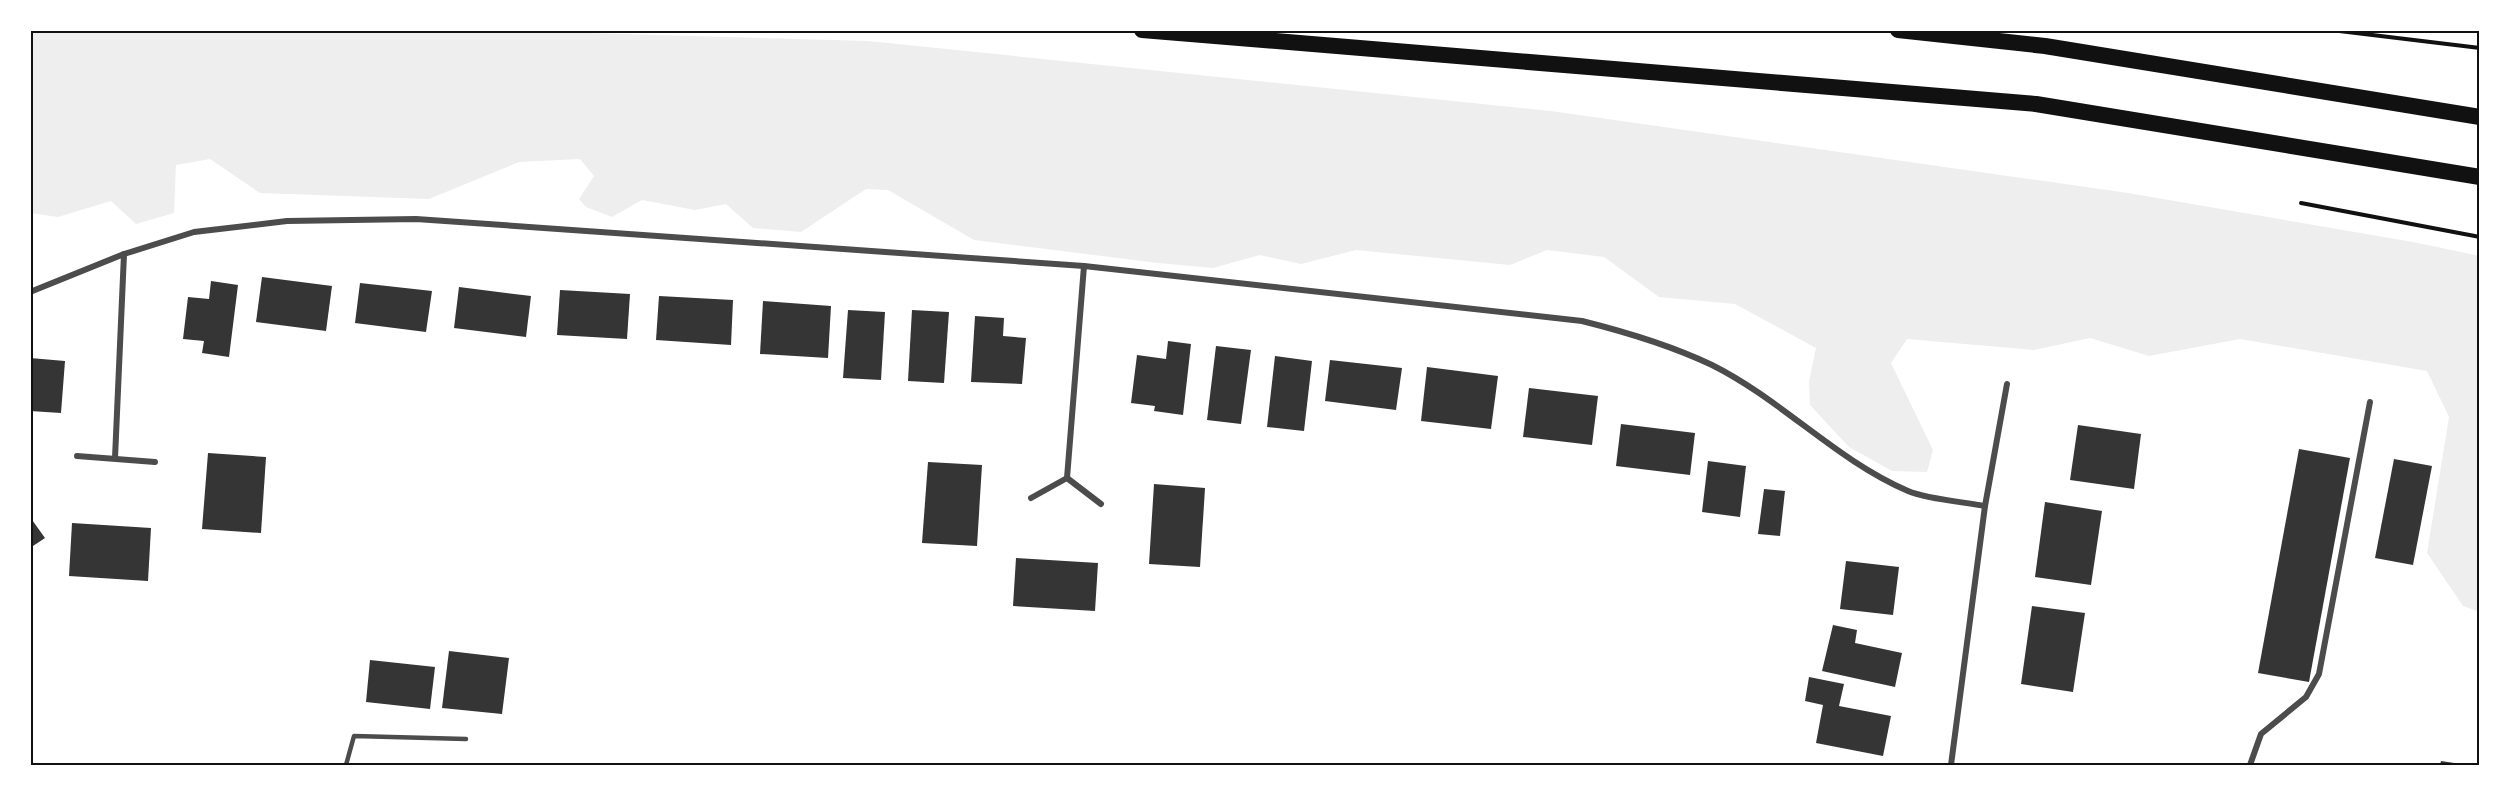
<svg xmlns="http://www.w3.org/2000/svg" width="2510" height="795" font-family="'Playfair Display',serif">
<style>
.green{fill:#eee}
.building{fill:#353535}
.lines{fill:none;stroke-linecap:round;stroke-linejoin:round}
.path{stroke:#111;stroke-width:4}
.service{stroke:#4c4c4c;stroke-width:4.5}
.minor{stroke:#4c4c4c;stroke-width:6}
.trunk{stroke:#111;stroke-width:16}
.neatline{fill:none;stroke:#111;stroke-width:2}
</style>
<rect width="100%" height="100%" fill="#fff"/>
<path class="green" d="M30 30H479L868 41 1551 111 2128 193 2413 242 2480 256V612L2463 606 2427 553 2449 417 2427 371 2240 339 2149 356 2090 338 2034 350 1907 339 1891 363 1933 450 1927 472 1892 471 1849 447 1810 405 1809 381 1816 348 1735 304 1659 297 1604 257 1547 250 1510 265 1356 250 1301 264 1260 255 1213 268 1158 263 974 240 888 190 866 189 801 232 753 228 726 204 695 210 642 200 612 217 586 207 579 199 594 176 580 159 519 162 429 199 260 193 210 159 176 165 174 213 136 224 111 201 58 217 30 213Z"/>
<g class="building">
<path d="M262 277 332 286 326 331 256 322Z"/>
<path d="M211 281 238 285 229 357 202 353 204 341 183 339 188 297 209 299Z"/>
<path d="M360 283 432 291 426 332 355 323Z"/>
<path d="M459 287 531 296 526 337 454 328Z"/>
<path d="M560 290 630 294 627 339 557 335Z"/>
<path d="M659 296 733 300 731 345 656 340Z"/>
<path d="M763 301 831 306 828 358 760 354Z"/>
<path d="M848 310 885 312 881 380 843 378Z"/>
<path d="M912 310 949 312 944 383 908 381Z"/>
<path d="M975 316 1004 318 1003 336 1026 338 1022 384 971 382Z"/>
<path d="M1168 341 1191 344 1183 415 1154 411 1155 406 1131 403 1137 355 1166 359Z"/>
<path d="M1216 346 1251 350 1241 424 1207 420Z"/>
<path d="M1275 356 1312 361 1304 431 1267 427Z"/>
<path d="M30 358 65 361 61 413 30 411Z"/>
<path d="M1330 360 1402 368 1396 410 1325 401Z"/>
<path d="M1427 367 1498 376 1491 429 1421 421Z"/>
<path d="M1529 388 1598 396 1592 445 1523 437Z"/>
<path d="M1621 424 1695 433 1690 475 1616 466Z"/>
<path d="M2078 425 2141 434 2134 489 2070 480Z"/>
<path d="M2299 449 2350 458 2309 682 2258 673Z"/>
<path d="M208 453 266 457 261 533 202 529Z"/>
<path d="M2394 459 2432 466 2413 565 2375 558Z"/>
<path d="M1708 461 1746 466 1740 517 1702 512Z"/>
<path d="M928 462 982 465 977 546 922 543Z"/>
<path d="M1154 484 1205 488 1200 567 1149 564Z"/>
<path d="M1764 489 1785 491 1780 536 1758 534Z"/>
<path d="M2045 502 2102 511 2091 585 2035 577Z"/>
<path d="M30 517 45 538 30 548Z"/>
<path d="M72 523 151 528 148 581 69 576Z"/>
<path d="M1016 558 1098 563 1095 611 1013 606Z"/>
<path d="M1846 561 1899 567 1893 615 1840 609Z"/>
<path d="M2032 606 2085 613 2073 692 2021 684Z"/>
<path d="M1833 625 1857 630 1855 643 1902 653 1895 687 1822 671Z"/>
<path d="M449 651 509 658 502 714 442 708Z"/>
<path d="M370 660 435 667 430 709 366 702Z"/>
<path d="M1809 677 1844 684 1839 706 1891 716 1883 756 1816 743 1823 705 1805 701Z"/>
<path d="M2441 761 2461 764V765H2440Z"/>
</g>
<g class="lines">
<g class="path">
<path d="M2331 30 2480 48"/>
<path d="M2301 203 2480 237"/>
</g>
<path class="service" d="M346 765 354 736 466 739"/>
<g class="minor">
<path d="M30 292 124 254 194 232 287 221 416 219 1084 266 1582 321C1626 332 1670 345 1712 365 1782 400 1836 460 1908 491 1927 499 1963 502 1985 506"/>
<path d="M77 456 155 462"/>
<path d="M115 458 124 254"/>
<path d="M1067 478 1084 266"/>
<path d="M1031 498 1067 478 1101 504"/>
<path d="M1951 765 1985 506 2007 384"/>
<path d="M2250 765 2261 734 2306 697 2319 674 2370 402"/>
</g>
<g class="trunk">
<path d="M1142 30 2036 104 2480 177"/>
<path d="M1898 30 2045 46 2480 117"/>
</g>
</g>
<rect width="2510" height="795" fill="none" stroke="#ffffff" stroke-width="63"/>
<rect x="32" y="32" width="2446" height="732" class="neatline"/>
</svg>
